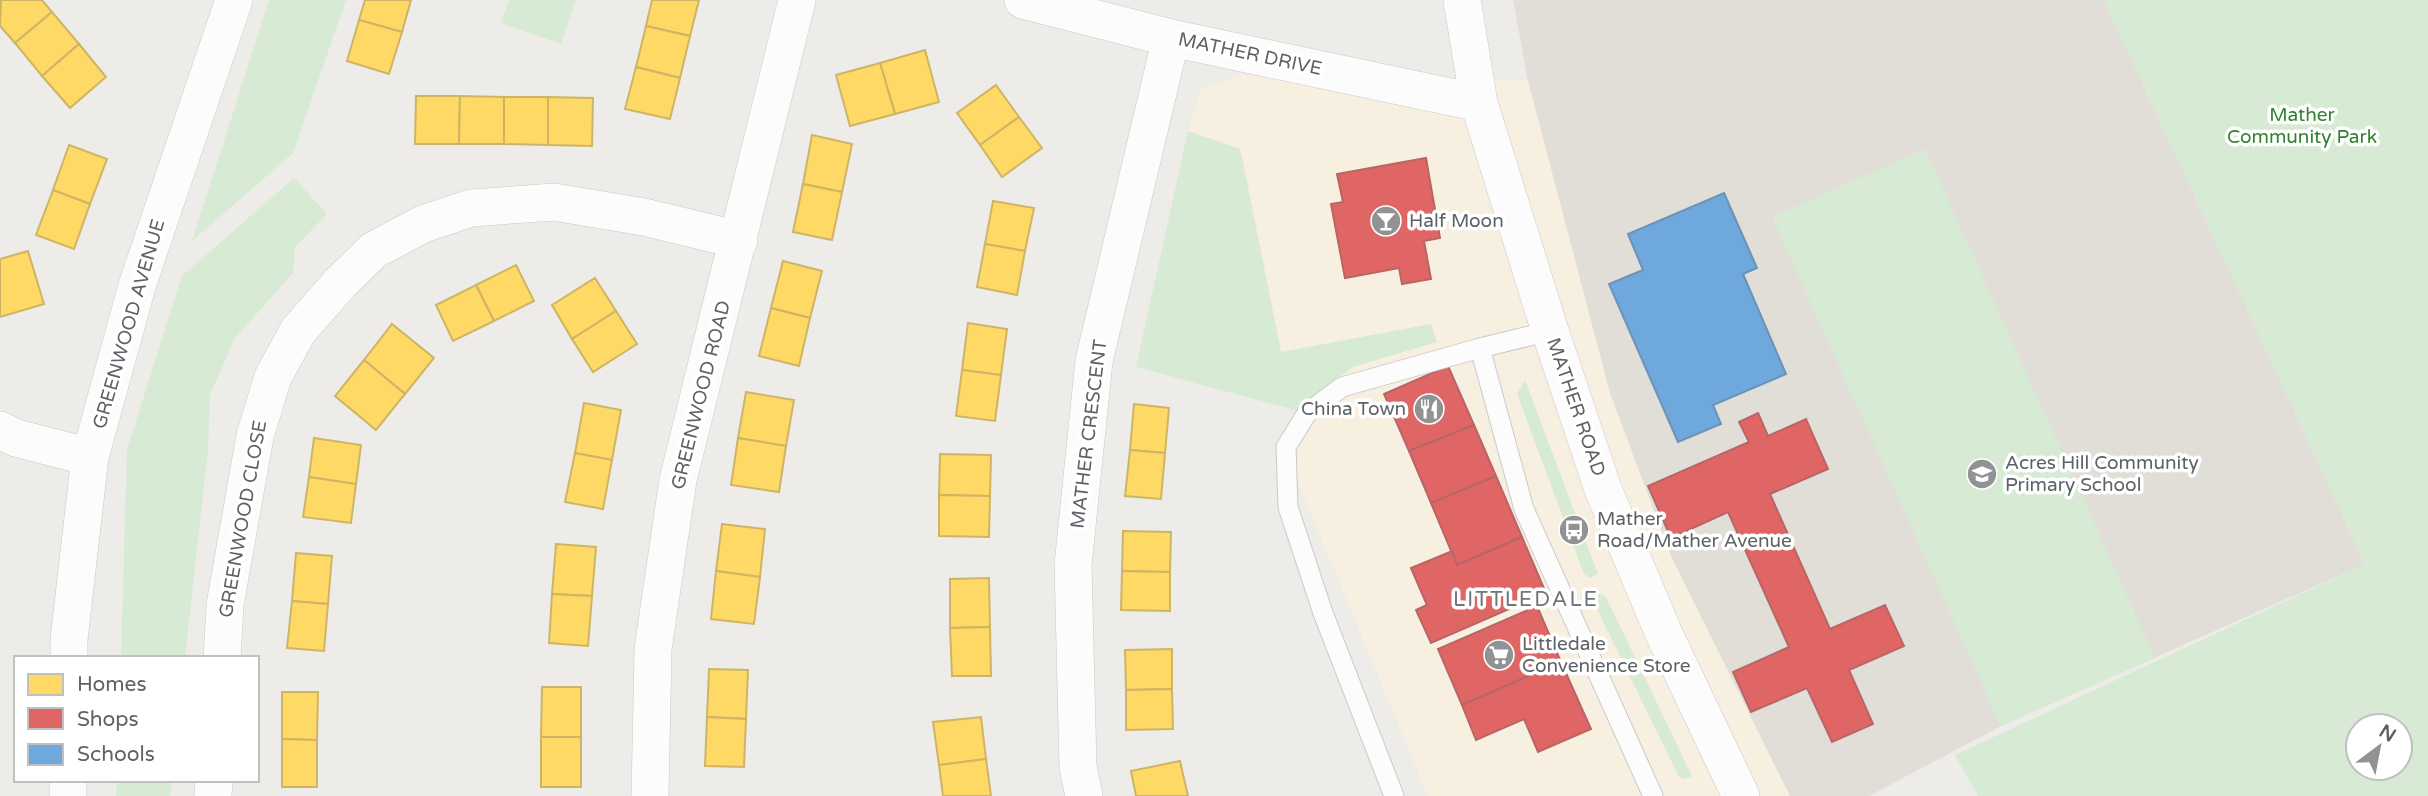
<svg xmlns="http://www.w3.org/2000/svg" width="2428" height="796" font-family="'Varela Round',sans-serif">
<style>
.commercial{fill:#f7f0e1}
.education{fill:#e1ded8}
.green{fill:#d7ead3;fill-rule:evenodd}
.homes{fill:#ffd966;stroke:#ceb566;stroke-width:2}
.shops{fill:#e06666;stroke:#b96566;stroke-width:2}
.schools{fill:#6fa8dc;stroke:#6a93b9;stroke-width:2}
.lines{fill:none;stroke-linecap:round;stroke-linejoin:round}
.service-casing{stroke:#c9c9c9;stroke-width:21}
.minor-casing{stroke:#c9c9c9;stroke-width:38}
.service{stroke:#fcfcfc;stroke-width:19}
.minor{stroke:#fcfcfc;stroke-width:37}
.labels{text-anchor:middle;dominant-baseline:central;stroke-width:7;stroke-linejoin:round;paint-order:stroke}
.street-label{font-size:19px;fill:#5d6267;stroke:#fff}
.park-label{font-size:19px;fill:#338230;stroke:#fff}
.poi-label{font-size:19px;fill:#5d6267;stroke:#fff;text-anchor:start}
.neighbourhood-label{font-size:21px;letter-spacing:2px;fill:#6e7479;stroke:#fff}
</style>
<rect width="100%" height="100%" fill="#eeece8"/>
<path class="commercial" d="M1239 75 1528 81 1671 556 1790 796H1428L1294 473 1299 410 1281 352 1241 149 1188 131 1201 90Z"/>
<path class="education" d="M1513 0H2104L2365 564 2001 726 1869 796H1790L1671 556 1610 393 1528 81Z"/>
<g class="green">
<path d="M269 0H346L293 153 192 241Z"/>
<path d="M509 0H576L561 44 501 23Z"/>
<path d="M2104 0H2428V796H1978L1955 755 2365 564ZM2358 726H2400V768H2358Z"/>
<path d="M1188 131 1240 149 1281 352 1431 324 1437 342 1353 367 1321 390 1299 411 1136 367Z"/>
<path d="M1925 149 2155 658 2001 726 1772 217Z"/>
<path d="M294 178 327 214 295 247 293 273 235 338 210 395 208 449 185 658H121L127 449 182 276Z"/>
<path d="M1525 380 1598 574 1590 578 1584 574 1517 394Z"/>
<path d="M1599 593 1606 597 1692 776 1685 779 1679 777 1595 605 1594 596Z"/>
<path d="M117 780H172L170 796H116Z"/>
</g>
<g class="homes">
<path d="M1 0H42L52 12 15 43 0 26Z"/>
<path d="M365 0H411L402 32 359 20Z"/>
<path d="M652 0H699L690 36 646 26Z"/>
<path d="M52 12 79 44 42 76 15 43Z"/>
<path d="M359 20 402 32 389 74 347 61Z"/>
<path d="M646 26 690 36 680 78 636 67Z"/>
<path d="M79 44 106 77 70 108 42 76Z"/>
<path d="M925 50 939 102 895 114 880 63Z"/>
<path d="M880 63 895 114 850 126 836 75Z"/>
<path d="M636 67 680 78 670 119 625 109Z"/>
<path d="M996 85 1019 117 980 145 957 113Z"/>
<path d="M416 96H460L459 144H415Z"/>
<path d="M460 96 504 97V144H459Z"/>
<path d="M504 97H548V145L504 144Z"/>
<path d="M548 97 593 98 592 146 548 145Z"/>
<path d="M1019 117 1042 148 1002 177 980 145Z"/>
<path d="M812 135 852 144 842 192 803 184Z"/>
<path d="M69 145 107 159 90 204 53 190Z"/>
<path d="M803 184 842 192 832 240 793 232Z"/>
<path d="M53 190 90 204 74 249 36 235Z"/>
<path d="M993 201 1034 208 1025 251 985 244Z"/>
<path d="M985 244 1025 251 1017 295 977 287Z"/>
<path d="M28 251 44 304 0 317V259Z"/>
<path d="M783 261 822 271 810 318 771 308Z"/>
<path d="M516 265 534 301 494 321 476 285Z"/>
<path d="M595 278 616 311 572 339 552 305Z"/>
<path d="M476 285 494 321 453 341 436 305Z"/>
<path d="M771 308 810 318 799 366 759 356Z"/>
<path d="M616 311 637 344 593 372 572 339Z"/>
<path d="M968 323 1007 329 1001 375 962 370Z"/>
<path d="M392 324 434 358 405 394 364 360Z"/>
<path d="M364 360 405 394 376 430 335 396Z"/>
<path d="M962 370 1001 375 995 421 956 416Z"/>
<path d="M746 392 794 400 786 446 738 438Z"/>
<path d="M584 403 621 410 612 460 575 453Z"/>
<path d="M1134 404 1169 408 1165 453 1130 450Z"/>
<path d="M314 438 361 445 356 484 309 477Z"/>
<path d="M738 438 786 446 779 492 731 485Z"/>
<path d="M1130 450 1165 453 1161 499 1125 496Z"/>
<path d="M575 453 612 460 603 509 565 502Z"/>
<path d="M940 454 991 455 990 496 939 495Z"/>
<path d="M309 477 356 484 351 523 303 517Z"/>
<path d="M939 495 990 496 989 537 939 536Z"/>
<path d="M722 524 765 529 760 577 716 571Z"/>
<path d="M1123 531 1171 532 1170 572 1122 571Z"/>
<path d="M556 544 596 547 592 596 552 594Z"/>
<path d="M296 553 332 556 328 604 292 601Z"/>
<path d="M716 571 760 577 754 624 711 619Z"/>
<path d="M1122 571 1170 572V611L1121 610Z"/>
<path d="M989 578 990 627 950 628V579Z"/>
<path d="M552 594 592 596 588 646 549 643Z"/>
<path d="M292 601 328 604 324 651 287 648Z"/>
<path d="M990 627 991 676H952L950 628Z"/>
<path d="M1172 649V689L1126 690 1125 650Z"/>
<path d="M709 669 748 670 746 719 707 717Z"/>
<path d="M542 687H581V737H541Z"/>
<path d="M1172 689 1173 729 1126 730V690Z"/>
<path d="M282 692H318L317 740 282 739Z"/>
<path d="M707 717 746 719 744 767 705 766Z"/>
<path d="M981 717 986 759 939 765 933 722Z"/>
<rect x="541" y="737" width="40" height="50"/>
<path d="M282 739 317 740V787H282Z"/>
<path d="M986 759 991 796H943L939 765Z"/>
<path d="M1180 761 1188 796H1136L1131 771Z"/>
</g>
<g class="shops">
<path d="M1426 158 1440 238 1424 241 1431 279 1402 284 1399 268 1345 278 1331 204 1343 202 1337 174Z"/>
<path d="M1448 366 1474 425 1409 451 1384 394Z"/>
<path d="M1758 413 1768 436 1806 419 1828 469 1770 494 1830 629 1885 605 1904 646 1849 670 1873 724 1832 742 1807 688 1751 712 1733 672 1789 647 1728 512 1671 538 1648 486 1749 442 1739 422Z"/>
<path d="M1474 425 1496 476 1431 503 1409 451Z"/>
<path d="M1496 476 1522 537 1457 565 1431 503Z"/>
<path d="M1522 537 1546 593 1431 643 1416 610 1427 605 1411 568 1452 551 1457 565Z"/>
<path d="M1537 606 1561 662 1462 705 1438 649Z"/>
<path d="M1561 662 1591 729 1538 752 1524 719 1476 740 1462 705Z"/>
</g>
<path class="schools" d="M1724 193 1757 268 1743 274 1786 374 1713 405 1721 424 1678 442 1609 284 1643 270 1628 234Z"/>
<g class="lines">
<g class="service-casing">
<g id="service">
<path d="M1480 348 1524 509 1653 796"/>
<path d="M1394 796 1323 613 1288 507 1286 447 1307 413 1342 387 1480 348 1550 331"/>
</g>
</g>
<g class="minor-casing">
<g id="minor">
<path d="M1023 0 1171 38 1479 103"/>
<path d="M1462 0 1479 103 1550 331 1603 489 1664 634 1741 796"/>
<path d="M0 430 16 438 90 457"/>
<path d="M69 658V639L90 457 137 286 234 0"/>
<path d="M222 658 225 605 255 436 273 377 298 331 340 283 374 250 423 224 471 208 554 202 644 217 739 240"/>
<path d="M68 780V796"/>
<path d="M213 796 214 780"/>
<path d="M650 796 653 649 678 480 797 0"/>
<path d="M1084 796 1078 767 1073 565 1094 361 1171 38"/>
</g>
</g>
<use href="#service" class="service"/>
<use href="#minor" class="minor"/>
</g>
<defs>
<g id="bar-disc" transform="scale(1.575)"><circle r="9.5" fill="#909294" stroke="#fff"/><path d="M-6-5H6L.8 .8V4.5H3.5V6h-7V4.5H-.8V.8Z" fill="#fff"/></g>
<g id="restaurant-disc" transform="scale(1.575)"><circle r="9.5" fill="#909294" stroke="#fff"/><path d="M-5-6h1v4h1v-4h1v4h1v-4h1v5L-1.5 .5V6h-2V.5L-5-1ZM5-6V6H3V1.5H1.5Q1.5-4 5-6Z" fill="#fff"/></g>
<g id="school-disc" transform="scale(1.575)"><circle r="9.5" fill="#909294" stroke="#fff"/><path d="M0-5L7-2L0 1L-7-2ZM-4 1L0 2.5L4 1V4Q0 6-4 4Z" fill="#fff"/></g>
<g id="bus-disc" transform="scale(1.575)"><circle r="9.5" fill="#909294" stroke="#fff"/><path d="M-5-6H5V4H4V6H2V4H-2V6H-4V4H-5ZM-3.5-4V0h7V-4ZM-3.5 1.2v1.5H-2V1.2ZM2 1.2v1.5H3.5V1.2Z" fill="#fff"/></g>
<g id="supermarket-disc" transform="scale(1.575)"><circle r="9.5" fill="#909294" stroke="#fff"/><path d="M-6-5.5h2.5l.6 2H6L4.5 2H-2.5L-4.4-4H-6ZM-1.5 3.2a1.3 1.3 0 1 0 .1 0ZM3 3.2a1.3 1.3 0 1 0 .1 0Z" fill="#fff"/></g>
</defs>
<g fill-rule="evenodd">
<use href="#bar-disc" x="1386" y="221"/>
<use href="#restaurant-disc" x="1429" y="409"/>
<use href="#school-disc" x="1982" y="474"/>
<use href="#bus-disc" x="1574" y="530"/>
<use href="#supermarket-disc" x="1499" y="655"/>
</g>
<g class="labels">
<g class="street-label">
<text transform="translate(1250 54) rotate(12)">MATHER DRIVE</text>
<text transform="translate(129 324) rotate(-74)">GREENWOOD AVENUE</text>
<text transform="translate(701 395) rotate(-76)">GREENWOOD ROAD</text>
<text transform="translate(1576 407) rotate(71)">MATHER ROAD</text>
<text transform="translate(1089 434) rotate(-83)">MATHER CRESCENT</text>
<text transform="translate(243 519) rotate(-80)">GREENWOOD CLOSE</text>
</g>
<g class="park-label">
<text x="2302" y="115">Mather<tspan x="2302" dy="22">Community Park</tspan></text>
</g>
<g class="poi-label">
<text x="1409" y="221">Half Moon</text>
<text x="1406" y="409" text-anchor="end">China Town</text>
<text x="2005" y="463">Acres Hill Community<tspan x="2005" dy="22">Primary School</tspan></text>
<text x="1597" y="519">Mather<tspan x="1597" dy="22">Road/Mather Avenue</tspan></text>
<text x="1522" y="644">Littledale<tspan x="1522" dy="22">Convenience Store</tspan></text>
</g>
<g class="neighbourhood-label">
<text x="1526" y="599">LITTLEDALE</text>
</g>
</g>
<rect x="14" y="656" width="245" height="126" fill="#ffffff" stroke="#bec0c2" stroke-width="2"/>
<rect x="28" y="674" width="35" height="21" fill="#ffd966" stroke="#bec0c2" stroke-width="2"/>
<text x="77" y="691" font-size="21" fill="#5d6267">Homes</text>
<rect x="28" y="708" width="35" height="21" fill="#e06666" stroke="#bec0c2" stroke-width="2"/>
<text x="77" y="726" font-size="21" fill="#5d6267">Shops</text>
<rect x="28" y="744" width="35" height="21" fill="#6fa8dc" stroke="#bec0c2" stroke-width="2"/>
<text x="77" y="761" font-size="21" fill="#5d6267">Schools</text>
<g transform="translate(2379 747) rotate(32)"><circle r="33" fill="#ffffff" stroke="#bec0c2" stroke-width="2"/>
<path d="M0-5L12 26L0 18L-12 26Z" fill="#909294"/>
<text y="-10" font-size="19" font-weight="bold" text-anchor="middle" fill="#5d6267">N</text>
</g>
</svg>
